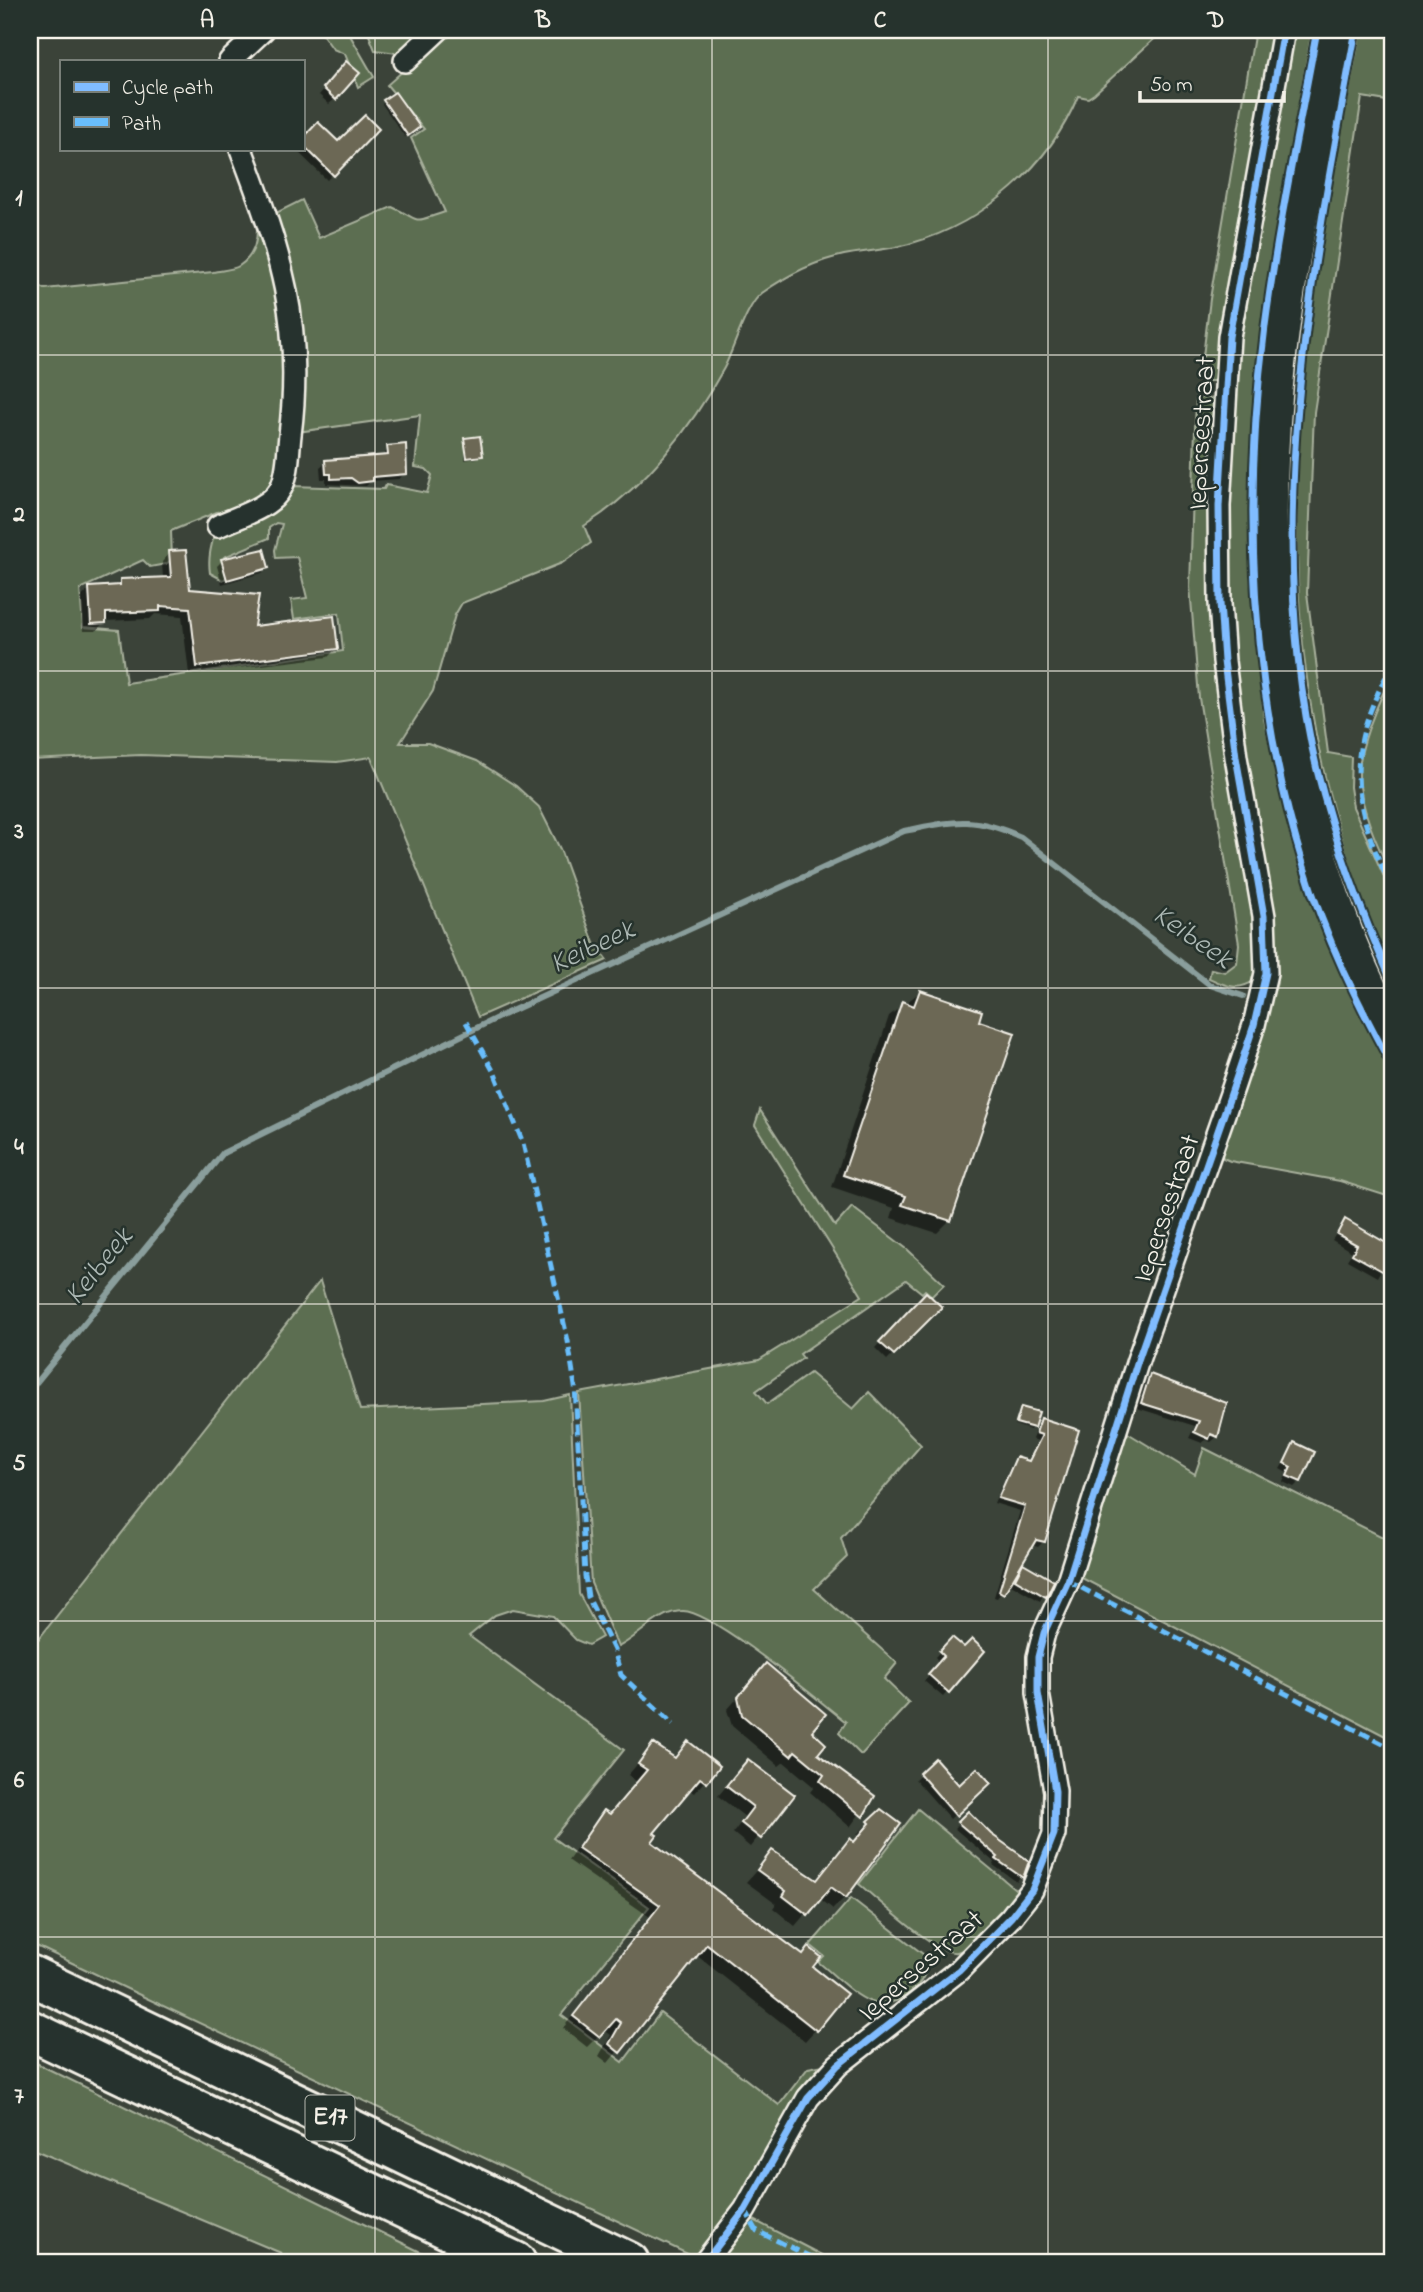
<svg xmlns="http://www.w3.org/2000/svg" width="1423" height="2292" font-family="'Indie Flower',sans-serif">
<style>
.green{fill:#5c6e51;stroke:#a8b09c;stroke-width:2;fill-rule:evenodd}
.shadow{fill:#0007}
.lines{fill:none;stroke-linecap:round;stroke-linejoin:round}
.stream{stroke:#8a9e9c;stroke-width:6}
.building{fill:#6c6855;stroke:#f4f1e8;stroke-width:2}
.street-casing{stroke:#f4f1e8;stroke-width:26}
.primary-casing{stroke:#f4f1e8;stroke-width:38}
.highway-casing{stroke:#f4f1e8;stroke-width:44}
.street{stroke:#26332d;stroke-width:21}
.primary{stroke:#26332d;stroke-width:33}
.highway{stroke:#26332d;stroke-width:38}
.quiet{stroke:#69befc;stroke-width:5;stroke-dasharray:10 5;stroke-linecap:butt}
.cycleway-casing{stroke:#26332d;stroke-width:11}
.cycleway{stroke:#80bcff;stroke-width:7}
.grid{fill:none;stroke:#f4f1e8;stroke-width:2;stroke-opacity:0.55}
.labels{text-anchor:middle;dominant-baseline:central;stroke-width:5;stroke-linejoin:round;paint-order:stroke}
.shield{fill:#26332d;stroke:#b6b8b0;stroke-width:2}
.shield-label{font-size:26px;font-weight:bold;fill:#f4f1e8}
.street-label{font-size:28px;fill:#f4f1e8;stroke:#26332d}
.water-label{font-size:30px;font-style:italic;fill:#adb9b5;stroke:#26332d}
.neatline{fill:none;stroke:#f4f1e8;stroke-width:2.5}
.grid-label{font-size:23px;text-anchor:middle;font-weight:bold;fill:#f4f1e8}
</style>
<rect width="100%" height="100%" fill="#3b4339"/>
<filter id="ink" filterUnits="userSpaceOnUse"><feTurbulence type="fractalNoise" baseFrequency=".0143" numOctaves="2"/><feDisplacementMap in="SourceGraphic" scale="14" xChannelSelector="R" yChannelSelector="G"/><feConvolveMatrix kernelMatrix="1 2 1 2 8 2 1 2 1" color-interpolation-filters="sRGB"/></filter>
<g filter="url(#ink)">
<g class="green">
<path d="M314 30H347L374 77 358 87 345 54 333 49 322 34Z"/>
<path d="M367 30H430L404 54 375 50Z"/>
<path d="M449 30H1164L1094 94 1088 98 1078 96C1050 165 984 223 912 243 890 250 866 251 844 255 815 261 786 276 762 293 746 305 734 349 724 368 690 430 644 488 584 526L591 543 562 563 462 603 455 615 433 691 400 743H428L477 761 516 786 539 807 560 849 594 943 607 960 478 1017 371 757 337 762 141 755 30 760V276L35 284 45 289 213 272C221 270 233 270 239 266 267 248 256 209 249 184 271 237 292 296 290 354 289 384 287 415 284 445 282 465 275 477 281 496L292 486 384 489 386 485 427 493 432 475 426 469 415 467 420 415 297 432 300 371 297 302 272 215 302 200 319 238 392 207C423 220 407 225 445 212L411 138 424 129 387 85ZM217 512C220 530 206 546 210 573L223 580 227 577 224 557 269 538V528L276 523 282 524 275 550 276 558 297 557 307 598 291 600 294 619 339 613 343 651 126 683 119 630 83 627 80 589 143 560 150 567 166 564 172 559 171 531Z"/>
<path d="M1255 30H1277L1224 302 1214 381H1200L1210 299Z"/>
<path d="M1290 30H1312L1270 264 1259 350 1253 439 1250 576 1264 719 1291 839 1318 920 1353 1001 1393 1075V1198L1340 1181 1230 1161 1223 1158 1220 1149 1277 983 1272 907 1258 840 1228 640 1225 493 1241 309Z"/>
<path d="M1361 30H1393V102L1362 97 1314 412 1307 593 1328 753 1351 757 1350 787 1353 807 1393 897V975C1283 734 1281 511 1319 254 1330 179 1347 104 1361 30Z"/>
<path d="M1196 397 1216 399 1213 502 1256 906 1258 964 1255 980C1238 992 1226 986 1209 978L1211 969 1225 972 1237 963 1239 944 1199 698 1190 587Z"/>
<path d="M1393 674V878C1378 847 1361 811 1359 776 1358 747 1379 699 1393 674Z"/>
<path d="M760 1110 835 1226 852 1207 907 1249 944 1284 932 1296 925 1290 922 1293 906 1280 800 1354 803 1358 756 1391 767 1404 810 1373 853 1409 869 1392 921 1445 841 1538 847 1557 814 1589 897 1663 884 1679 909 1703 861 1755 839 1733 846 1722C819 1701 713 1611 683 1611 658 1611 639 1637 618 1647L591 1583 579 1393 759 1360 862 1296 755 1125Z"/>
<path d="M320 1281 360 1410 544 1401 570 1395 579 1594 602 1637 588 1645 576 1640 553 1616 513 1609 495 1615 469 1636 624 1750 553 1838 649 1907 561 2015 623 2062 660 2013 779 2105 808 2068 824 2065 735 2210 696 2258 30 1943V1650Z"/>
<path d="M1126 1432 1195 1474 1204 1448 1393 1542V1740L1076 1575Z"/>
<path d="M918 1809 1020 1893C1006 1909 979 1947 957 1952 939 1957 875 1897 859 1884Z"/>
<path d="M851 1898 928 1958C929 1985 897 2010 871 2002 852 1995 834 1974 818 1962L824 1956 810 1945Z"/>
<path d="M30 2060 441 2262H273L281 2253 30 2148Z"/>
<path d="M748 2217 835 2262H720Z"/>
</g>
<g class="shadow">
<path d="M341 69 335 99 329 104 319 95Z"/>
<path d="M385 101 415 130 405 137 382 104Z"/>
<path d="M318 124 338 144 377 129 327 180 295 149H303V140Z"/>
<path d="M465 440 481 455 478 458 465 460Z"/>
<path d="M388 448 405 473 399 479 371 481 366 486 326 484V479H321L320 467 326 462 383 457Z"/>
<path d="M170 553 188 591 252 628 336 649 328 657 189 674 182 616 155 614 150 619 105 621 96 631H83L81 597 90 589 115 587 121 581 163 579 162 562Z"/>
<path d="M222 561 267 567 262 573 222 584 217 566Z"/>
<path d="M920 992 950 1220 937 1233 891 1218 894 1208 832 1187 889 1016Z"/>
<path d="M1345 1221 1393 1249 1377 1277 1347 1260 1352 1252 1332 1240Z"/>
<path d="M926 1294 939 1307 887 1360 875 1348Z"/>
<path d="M1151 1376 1225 1404 1217 1437 1211 1442 1206 1440 1202 1443 1189 1438 1195 1426 1137 1408 1145 1382Z"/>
<path d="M1022 1409 1032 1427 1030 1430 1015 1425Z"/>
<path d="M1041 1420 1077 1431 1044 1541 1038 1547 1031 1545 1016 1573 1024 1565 1051 1581 1040 1601 1009 1583 997 1598 994 1597 1020 1511 994 1503 1011 1465 1016 1459 1027 1462 1038 1441 1032 1439Z"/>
<path d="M1295 1444 1300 1481 1294 1487 1283 1482 1287 1473 1280 1469Z"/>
<path d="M952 1639 963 1650 982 1651 943 1697 924 1681 940 1663 935 1657Z"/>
<path d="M766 1665 810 1731 815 1754 872 1797 850 1827 810 1792 814 1787 784 1762 779 1766 732 1726 727 1710Z"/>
<path d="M688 1744 718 1766 694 1793 688 1789 651 1833 649 1843 811 1968 816 2029 805 2041 696 1955 608 2063 599 2056 611 2035 604 2030 587 2047 563 2028 650 1917 568 1860 593 1824 605 1813 609 1815 637 1782 628 1775 654 1745 673 1759Z"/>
<path d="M935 1761 959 1787 989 1783 950 1819 915 1779Z"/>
<path d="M739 1771 792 1796 750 1847 733 1833 745 1817 718 1796Z"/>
<path d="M881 1811 845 1897 833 1909 819 1898 795 1926 773 1908 776 1904 746 1882 772 1853 815 1881 838 1852 850 1841 853 1843 859 1835 857 1834Z"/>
<path d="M968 1814 990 1836 1027 1862 1017 1882 993 1865 994 1862 954 1828Z"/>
</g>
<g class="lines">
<path class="stream" d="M30 1390 223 1153 507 1013 904 831C955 821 971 815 1021 837L1210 985 1243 996"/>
</g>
<g class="building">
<path d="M346 61 360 73 336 100 323 88Z"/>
<path d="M395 92 420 127 408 136 383 100Z"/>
<path d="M365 115 379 129 334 176 303 145V138L318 122 338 141Z"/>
<path d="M480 436 483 456 467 458 464 438Z"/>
<path d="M406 444 407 474 373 477V481L358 483 351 478 331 479V474H326L325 460 388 455 387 446Z"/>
<path d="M264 549 269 568 227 580 221 559Z"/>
<path d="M186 550 190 589 259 595 254 626 334 616 338 649 197 667 190 608 160 606V611L106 613V623L91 624 89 587 120 585V579L171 577 169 551Z"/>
<path d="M920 990 982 1011 979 1021 1015 1033 951 1221 902 1205 906 1196 843 1175 902 1001 914 1006Z"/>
<path d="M1345 1219 1393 1247V1258L1384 1272 1352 1254 1357 1245 1337 1234Z"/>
<path d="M926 1292 942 1307 894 1355 879 1342Z"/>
<path d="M1150 1374 1227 1403 1218 1437 1211 1434 1209 1439 1194 1432 1199 1421 1141 1403Z"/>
<path d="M1021 1407 1039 1412 1034 1428 1016 1423Z"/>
<path d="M1041 1418 1079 1430 1045 1542 1036 1540 1004 1594 999 1591 1025 1506 998 1498 1016 1457 1029 1461 1042 1435 1036 1433Z"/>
<path d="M1294 1442 1315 1452 1301 1482 1287 1476 1291 1467 1284 1463Z"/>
<path d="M1023 1563 1054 1581 1046 1597 1015 1579Z"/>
<path d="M952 1637 964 1647 972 1639 985 1651 949 1693 928 1674 944 1656 939 1651Z"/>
<path d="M766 1663 826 1714 812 1731 826 1744 818 1754 875 1796 863 1817 820 1781 824 1775 795 1751 791 1756 742 1715 738 1697Z"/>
<path d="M688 1741 720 1766 707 1783 700 1778 654 1833 657 1835 652 1842 803 1955 809 1947 821 1957 813 1967 847 1994 817 2031 707 1944 620 2053 609 2044 621 2023 616 2019 600 2037 573 2016 660 1905 578 1848 604 1810 610 1814 647 1770 638 1764 653 1743 675 1758Z"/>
<path d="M935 1758 959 1785 977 1768 991 1783 956 1816 919 1773Z"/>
<path d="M748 1759 795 1795 761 1839 741 1823 753 1807 726 1786Z"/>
<path d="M881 1809 901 1824 846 1898 831 1887 808 1915 783 1896 786 1891 757 1870 772 1850 817 1880 850 1838 854 1842 870 1823 868 1821Z"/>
<path d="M968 1811 991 1834 1029 1861 1023 1878 996 1859 998 1857 957 1822Z"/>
</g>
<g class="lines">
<g class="street-casing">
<g id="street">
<path d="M230 61 263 30"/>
<path d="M405 61 438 30"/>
<path d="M218 526C237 517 271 508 281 488 289 472 288 451 290 435 304 322 280 252 241 149"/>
<path d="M705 2262 745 2210 808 2098 838 2065 959 1970 1011 1917 1032 1890 1054 1834 1055 1791 1038 1693V1657L1044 1633 1068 1581 1138 1360 1233 1088 1254 1025 1266 973 1264 916 1236 757 1224 661 1220 603 1219 506 1229 337 1284 30"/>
</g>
</g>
<g class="primary-casing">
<path id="primary" d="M1337 30C1314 149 1287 268 1276 390 1256 614 1288 835 1393 1036"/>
</g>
<g class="highway-casing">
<g id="highway">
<path d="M30 1975 629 2262"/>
<path d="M30 2030 516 2262"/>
</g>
</g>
<use href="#street" class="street"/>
<use href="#primary" class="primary"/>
<use href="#highway" class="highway"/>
<g class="quiet">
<path d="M1393 664C1343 751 1350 803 1393 890"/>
<path d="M466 1022 495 1074 523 1143 568 1341 575 1386 585 1576 588 1597 614 1650 621 1675 673 1724"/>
<path d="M1068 1581 1393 1749"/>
<path d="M745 2210 757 2231 821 2262"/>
</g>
<g class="cycleway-casing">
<g id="cycleway">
<path d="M1317 30C1299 128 1278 226 1265 326 1242 505 1250 693 1304 867 1325 937 1358 1004 1393 1068"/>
<path d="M1356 30C1312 265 1260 533 1317 770 1335 843 1362 915 1393 984"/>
<path d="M705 2262 745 2210 808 2098 838 2065 959 1970 1011 1917 1032 1890 1054 1834 1055 1791 1038 1693V1657L1044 1633 1068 1581 1138 1360 1233 1088 1254 1025 1266 973 1264 916 1236 757 1224 661 1220 603 1219 506 1229 337 1284 30"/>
</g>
</g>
<use href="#cycleway" class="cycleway"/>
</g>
</g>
<path class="grid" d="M375 30V2262M712 30V2262M1048 30V2262M30 355H1393M30 671H1393M30 988H1393M30 1304H1393M30 1621H1393M30 1937H1393"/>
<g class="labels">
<rect class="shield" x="305.5" y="2095.5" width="49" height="45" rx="5"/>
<g class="shield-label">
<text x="330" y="2118">E17</text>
</g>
<g class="street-label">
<text transform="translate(1203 433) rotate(-87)">Iepersestraat</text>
<text transform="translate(1168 1209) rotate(-71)">Iepersestraat</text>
<text transform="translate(922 1967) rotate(-41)">Iepersestraat</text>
</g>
<g class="water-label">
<text transform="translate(1192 938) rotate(35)">Keibeek</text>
<text transform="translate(593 948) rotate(-25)">Keibeek</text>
<text transform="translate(100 1267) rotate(-51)">Keibeek</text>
</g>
</g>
<rect width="1423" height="2292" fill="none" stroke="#26332d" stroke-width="77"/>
<rect x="60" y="60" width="245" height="91" fill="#26332d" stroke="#787f78" stroke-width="2"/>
<rect x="74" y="82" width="35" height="10" fill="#80bcff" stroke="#787f78" stroke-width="2"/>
<text x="122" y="94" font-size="21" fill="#f4f1e8">Cycle path</text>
<rect x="74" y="117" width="35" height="10" fill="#69befc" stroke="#787f78" stroke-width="2"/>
<text x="122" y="130" font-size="21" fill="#f4f1e8">Path</text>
<path d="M1140 91v10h144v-10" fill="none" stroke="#f4f1e8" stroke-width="3.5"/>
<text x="1150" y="91" font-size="21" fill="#f4f1e8" stroke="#26332d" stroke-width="5" paint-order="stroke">50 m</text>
<rect x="38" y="38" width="1346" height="2216" class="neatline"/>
<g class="grid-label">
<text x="207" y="27">A</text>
<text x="543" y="27">B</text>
<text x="880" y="27">C</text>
<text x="1216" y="27">D</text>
<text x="19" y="205">1</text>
<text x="19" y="521">2</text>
<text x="19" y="838">3</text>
<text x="19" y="1154">4</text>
<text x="19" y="1470">5</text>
<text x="19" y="1787">6</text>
<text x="19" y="2103">7</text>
</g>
</svg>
